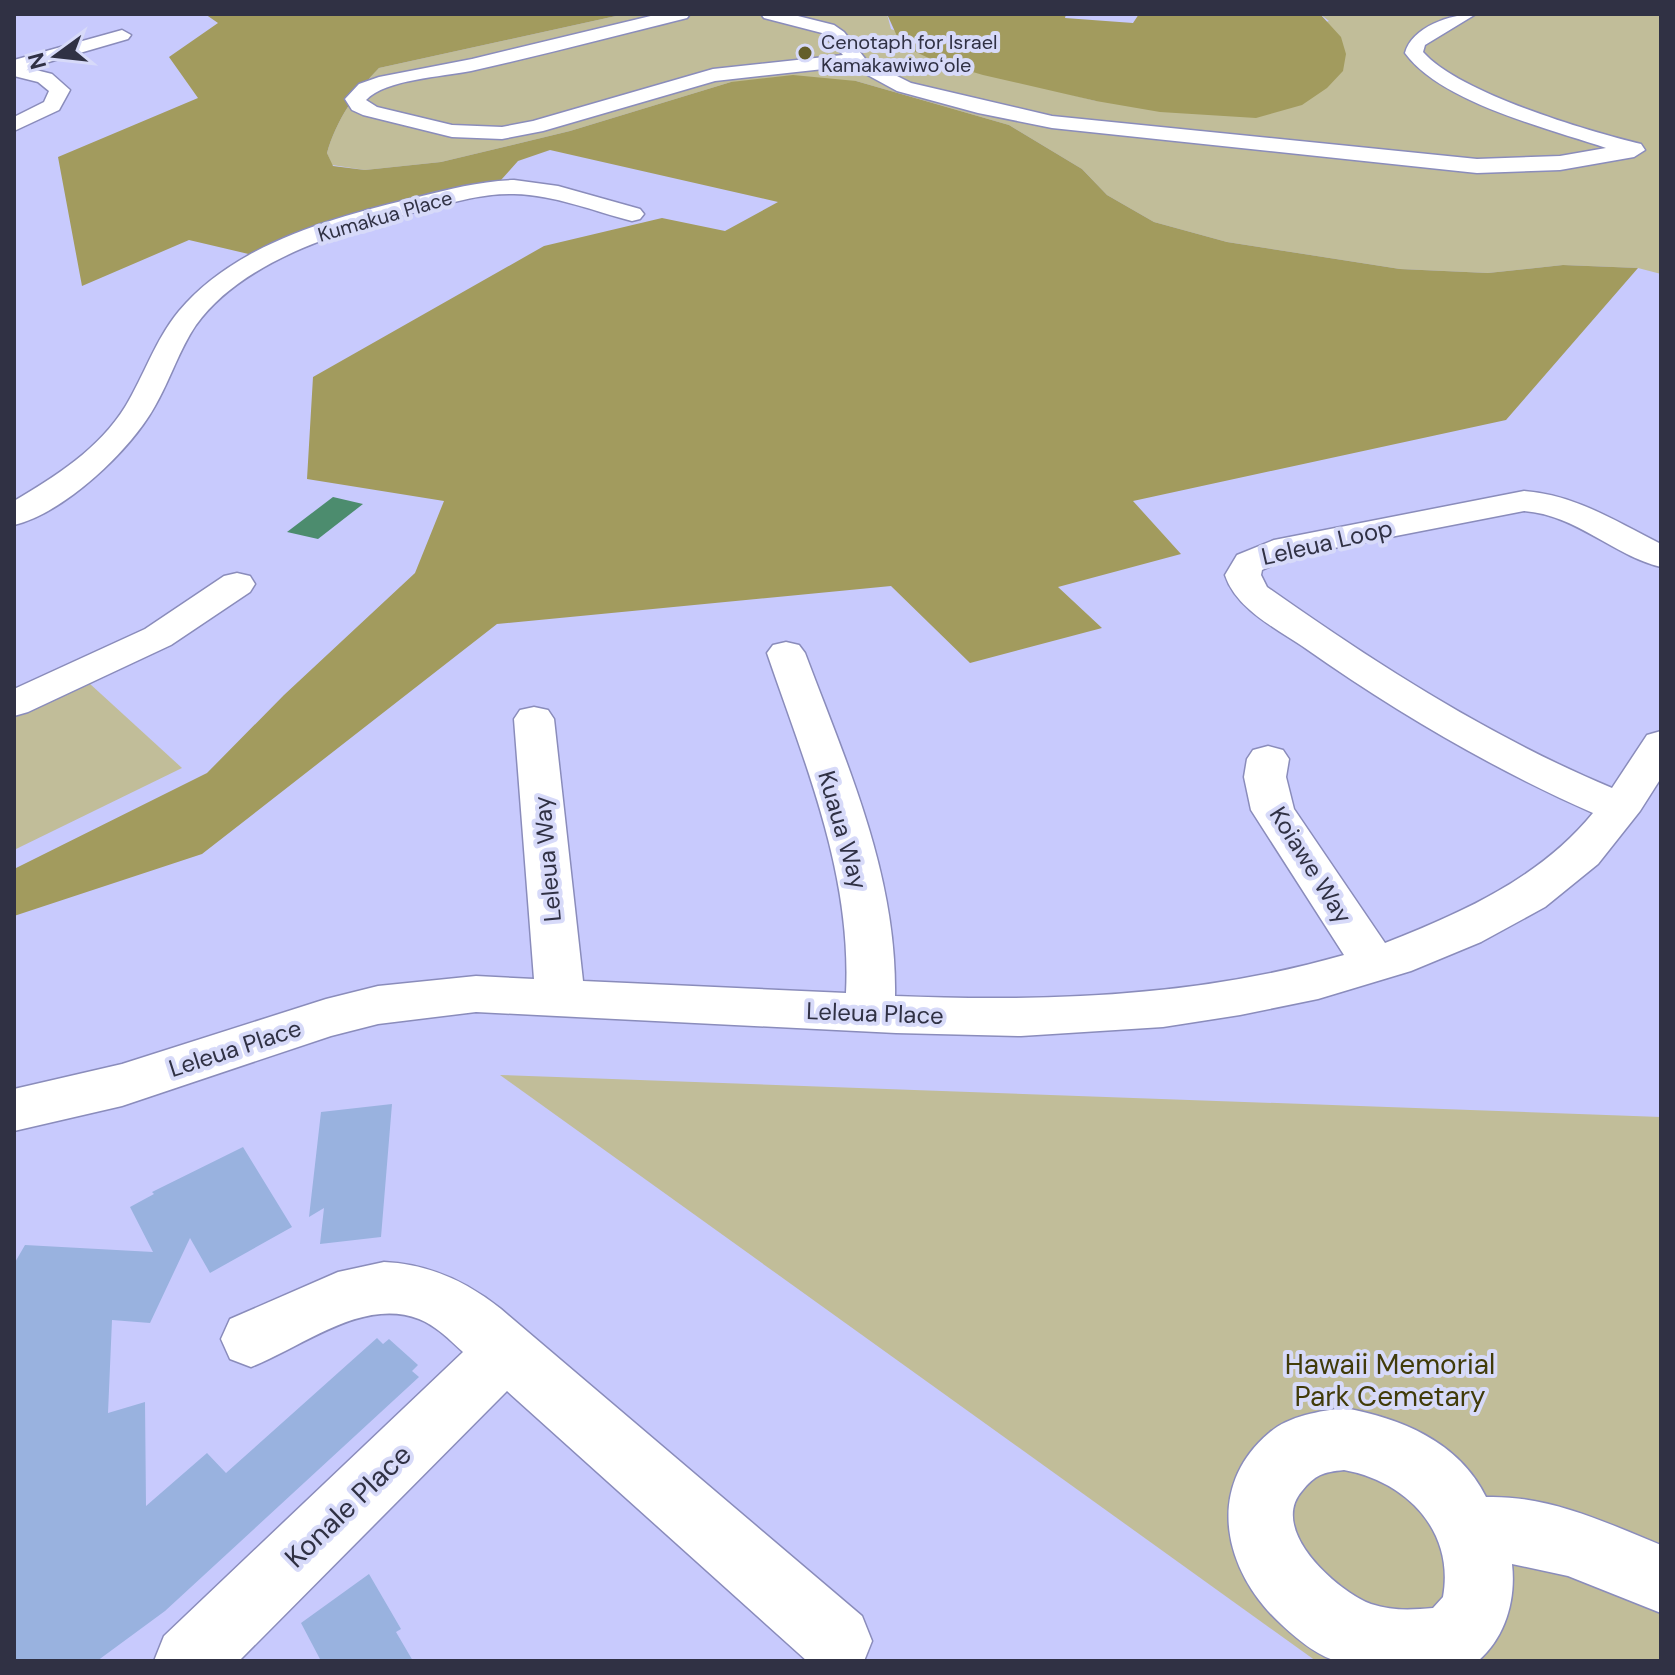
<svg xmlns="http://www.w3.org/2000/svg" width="1675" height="1675" font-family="'DM Sans',sans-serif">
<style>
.green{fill:#c1bd99}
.forest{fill:#a29b5e}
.water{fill:#4c8c6e}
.building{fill:#99b2df}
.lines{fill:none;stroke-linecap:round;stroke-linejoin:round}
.minor-casing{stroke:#8a8cbb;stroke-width:3}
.minor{fill:#fff;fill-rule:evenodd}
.poi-dot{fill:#645e2a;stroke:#d7daf9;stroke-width:3}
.labels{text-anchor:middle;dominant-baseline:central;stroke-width:8;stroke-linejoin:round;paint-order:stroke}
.far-poi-label{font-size:20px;fill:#303144;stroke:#d7daf9;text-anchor:start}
.far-street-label{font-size:20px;fill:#303144;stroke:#d7daf9}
.street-label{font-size:24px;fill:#303144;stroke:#d7daf9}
.near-park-label{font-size:28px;fill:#413b09;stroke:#d7daf9}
.near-street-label{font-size:28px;fill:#303144;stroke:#d7daf9}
</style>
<rect width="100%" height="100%" fill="#c8cafd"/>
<g class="green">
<path d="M625 14H887L891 29 1041 87 1096 101 1329 21 1320 14H1661V274L1638 268 1563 265 1488 273 1400 269 1227 242 1154 222 1107 195 1082 169 1009 125 856 81 731 82 570 131 441 162 365 170 332 165 327 153C336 121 356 91 379 68Z"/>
<path d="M89 683 182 768 14 850V716Z"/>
<path d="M500 1075 1661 1117V1661H1316Z"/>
</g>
<g class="forest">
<path d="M205 14H625L379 68C356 91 336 121 327 153L333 166 365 170 441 162 570 131 731 82 793 75 856 81 1009 125 1082 169 1107 195 1154 222 1227 242 1400 269 1488 273 1563 265 1638 268 1506 420 1133 501 1181 554 1058 587 1102 628 970 663 891 586 497 624 202 854 14 916V869L207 773 284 695 415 573 444 501 307 479 313 377 544 246 662 218 725 231 778 202 550 150 518 161 493 189 334 225 266 258 189 240 82 286 58 157 198 98 169 57 218 23Z"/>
<path d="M887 14H1066L1065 18 1133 23 1139 14H1320L1341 37 1346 54 1343 71 1327 88 1302 105 1256 118 1160 112 1096 101 983 75 935 61 901 45Z"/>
</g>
<path class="water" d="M333 497 363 504 318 539 287 532Z"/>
<g class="building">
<path d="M392 1104 381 1237 320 1244 324 1208 309 1217 321 1112Z"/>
<path d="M243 1147 292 1227 210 1273 190 1238 150 1323 112 1320 108 1413 145 1402 146 1506 207 1453 226 1473 377 1338 383 1344 389 1339 418 1365 412 1371 419 1377 165 1611 97 1661H14V1264L25 1245 153 1252 130 1207 154 1194 152 1192Z"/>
<path d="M369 1574 401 1629 396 1632 413 1661H321L301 1623Z"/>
</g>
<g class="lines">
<g class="minor-casing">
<g id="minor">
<path d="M659 14H690L687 18C615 36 543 55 471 71 442 77 386 79 366 100L377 107 452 125 502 127 533 121 713 69 843 55 822 33 764 18 761 14H790L834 25 844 32 867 61 911 83 1052 116 1477 159 1560 156 1606 148C1549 129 1440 102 1405 53 1412 27 1450 14 1476 14L1425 45 1423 52C1459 93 1587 131 1641 144L1645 150 1634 157 1560 170 1477 173 1052 128 978 113 897 91 851 66 715 81 543 131 502 139 452 137 363 115 352 110 345 99 359 84 379 77 472 59Z"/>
<path d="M122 30 131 35 128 39 28 68 52 74 70 90 59 110 14 131V117L44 102 49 91 38 82 14 76V60Z"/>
<path d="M514 180 558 186 640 209 644 214 640 219 632 221C593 211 555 195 514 194 486 193 458 201 431 208 353 227 245 257 196 325 179 350 170 380 155 406 130 451 64 513 14 525V501C55 477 99 449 125 407 144 376 155 340 179 311 236 243 335 217 418 197 450 189 481 181 514 180Z"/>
<path d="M1524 491C1576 495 1615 521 1661 544V567C1612 555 1577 515 1524 511L1293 556 1262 570 1261 575 1267 587C1376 664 1488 736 1612 788L1647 735 1661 731V778L1640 811 1598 864 1545 907 1481 942 1411 971 1318 999 1240 1015 1163 1027 1021 1036 896 1033 476 1012 378 1024 331 1036 122 1106 14 1131V1089L122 1064 326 999 378 986 476 976 534 979 514 719 520 710 534 707 548 710 554 719 583 981 846 993C852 874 805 764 767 653L773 645 786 642 799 645 805 653C847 765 897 874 895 996 1045 1002 1198 997 1344 955L1251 810 1244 777 1247 759 1253 750 1268 746 1283 750 1289 759 1286 777 1294 809 1385 943C1462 913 1540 878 1593 813 1491 768 1396 712 1305 648 1277 629 1236 609 1225 575L1237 555 1274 540Z"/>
<path d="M237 573 250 576 255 584 250 592 171 645 28 712 14 716V689L145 629 224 576Z"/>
<path d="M384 1262C429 1264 466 1281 501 1309L862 1616 872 1641 864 1661H807L507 1391 239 1661H154L164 1636 463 1352C450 1340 435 1325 419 1319 362 1297 301 1348 251 1367L230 1359 221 1339 230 1319 338 1272Z"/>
<path d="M1344 1408C1401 1418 1459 1442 1486 1497 1548 1495 1605 1522 1661 1545V1613L1568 1576 1512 1564C1516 1599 1506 1637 1478 1661 1444 1661 1409 1661 1374 1661 1363 1661 1348 1664 1337 1661 1317 1656 1296 1638 1281 1624 1224 1572 1204 1488 1269 1433 1288 1416 1320 1411 1344 1408ZM1344 1470C1406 1481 1455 1531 1443 1597L1433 1608C1412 1610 1392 1611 1371 1604 1337 1591 1268 1530 1302 1491 1315 1475 1323 1472 1344 1470Z"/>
</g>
</g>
<use href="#minor" class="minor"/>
</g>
<circle class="poi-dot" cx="805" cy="53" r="8"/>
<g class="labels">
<g class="far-poi-label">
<text x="821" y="42">Cenotaph for Israel<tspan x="821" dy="23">Kamakawiwoʻole</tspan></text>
</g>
<g class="far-street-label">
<text transform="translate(385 216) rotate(-16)">Kumakua Place</text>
</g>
<g class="street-label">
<text transform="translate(1327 542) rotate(-13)">Leleua Loop</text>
<text transform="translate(843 830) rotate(74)">Kuaua Way</text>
<text transform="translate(547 859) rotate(-95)">Leleua Way</text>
<text transform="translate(1311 865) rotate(58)">Koiawe Way</text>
<text transform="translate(875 1013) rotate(2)">Leleua Place</text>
<text transform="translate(235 1048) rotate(-18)">Leleua Place</text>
</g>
<g class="near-park-label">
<text x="1390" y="1364">Hawaii Memorial<tspan x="1390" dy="32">Park Cemetary</tspan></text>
</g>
<g class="near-street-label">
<text transform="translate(348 1506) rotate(-44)">Konale Place</text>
</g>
</g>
<rect width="1675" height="1675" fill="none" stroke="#303144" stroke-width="32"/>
<g transform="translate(56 56) rotate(255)" stroke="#d7daf9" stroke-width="6" paint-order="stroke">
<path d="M0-6L14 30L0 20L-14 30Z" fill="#303144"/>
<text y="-12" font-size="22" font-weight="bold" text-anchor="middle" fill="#303144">N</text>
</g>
</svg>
